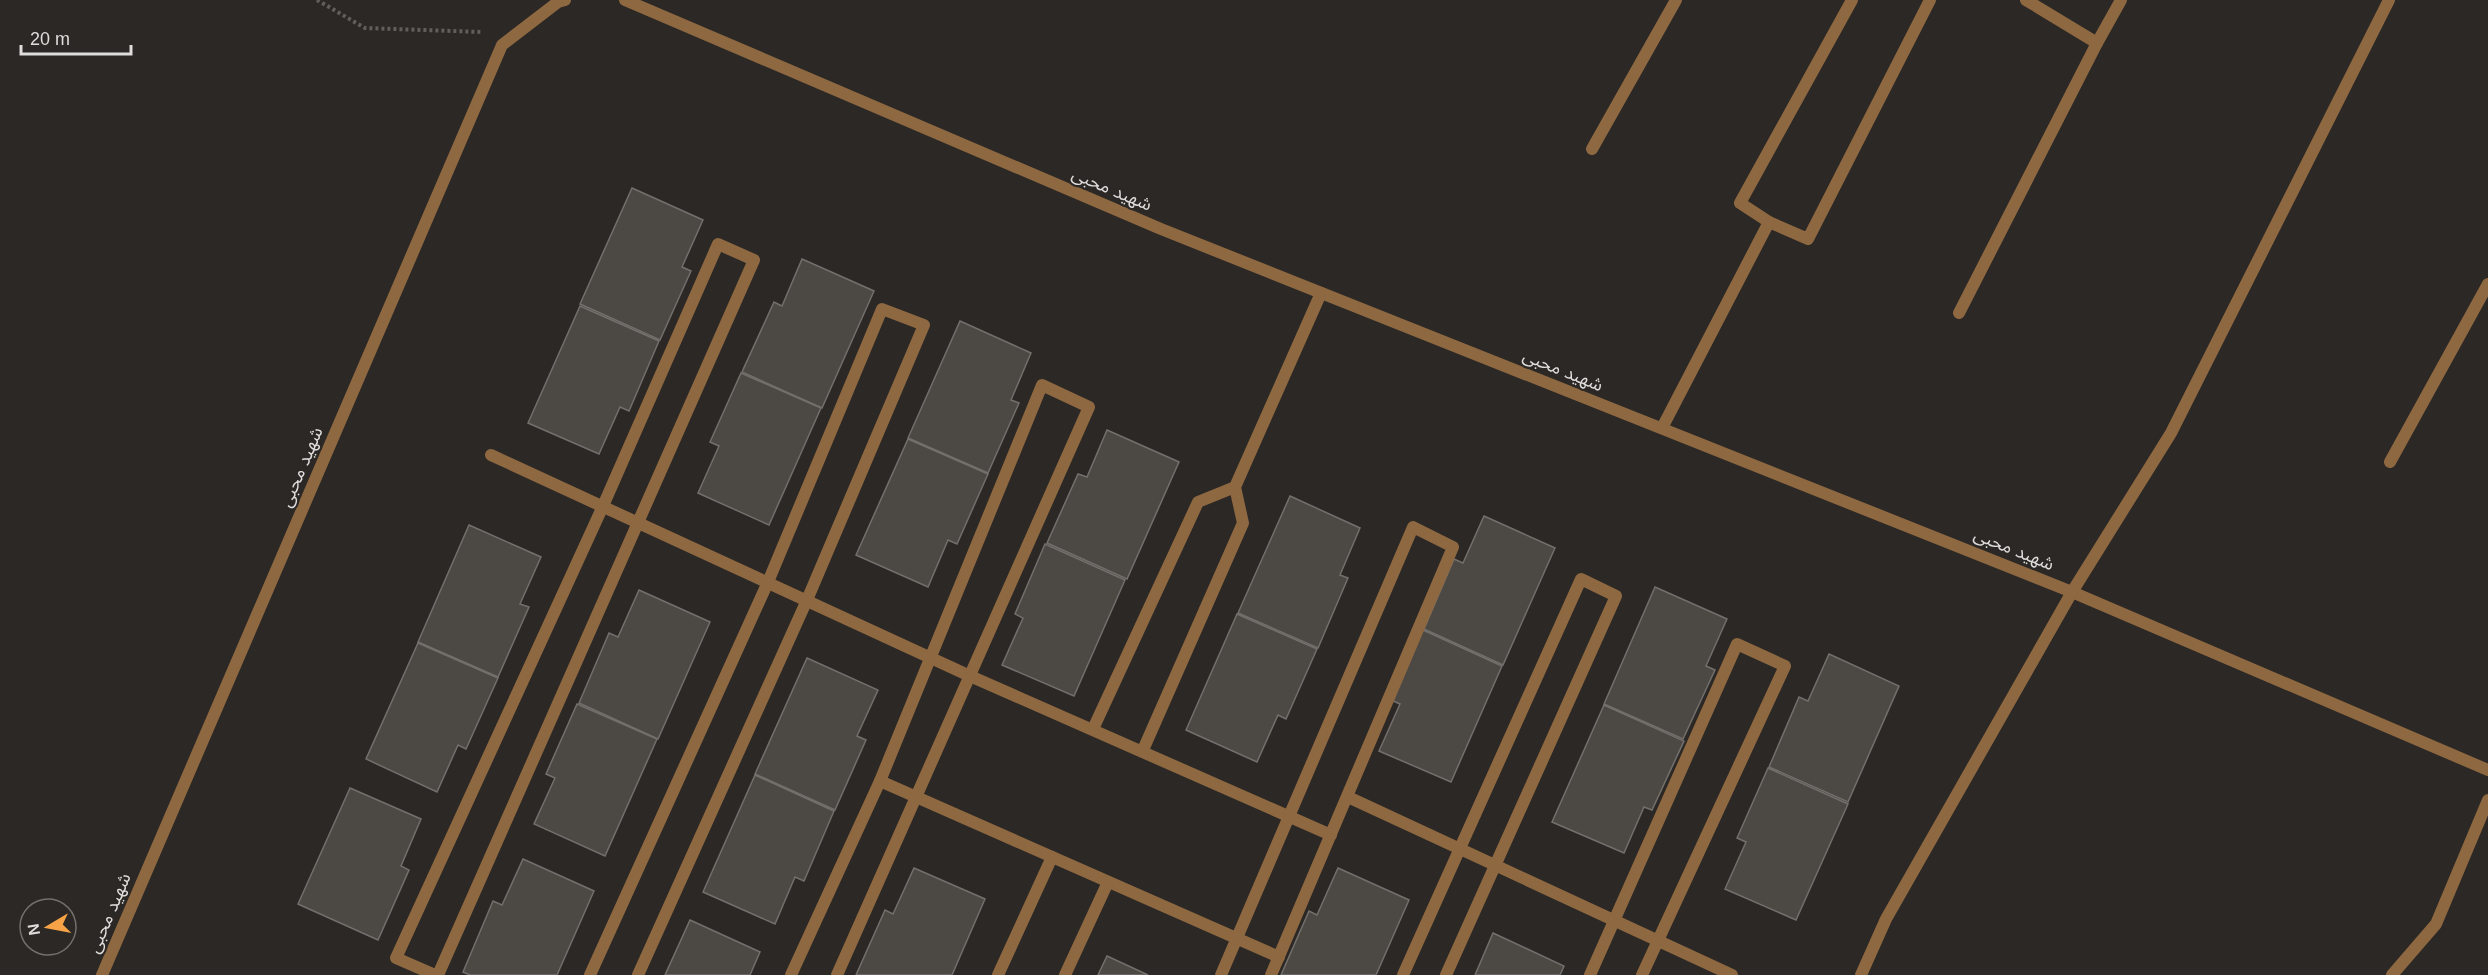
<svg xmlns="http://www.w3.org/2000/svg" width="2488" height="975" font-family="Arial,'Noto Sans Arabic',sans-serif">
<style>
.building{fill:#4c4945;stroke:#736f6c;stroke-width:1.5}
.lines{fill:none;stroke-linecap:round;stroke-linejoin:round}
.path{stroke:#615e5c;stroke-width:4;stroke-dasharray:3 3;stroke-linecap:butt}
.minor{stroke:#8e6841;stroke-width:12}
.tertiary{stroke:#8e6841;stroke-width:12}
.labels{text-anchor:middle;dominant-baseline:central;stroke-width:4.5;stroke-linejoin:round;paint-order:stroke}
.street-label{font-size:18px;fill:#dfdddb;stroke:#2b2825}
</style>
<rect width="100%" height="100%" fill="#2b2825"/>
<g class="building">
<path d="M632 188 703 220 682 267 691 271 660 340 580 304Z"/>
<path d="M802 259 874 291 822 408 742 372 774 302 782 306Z"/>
<path d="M580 306 659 341 629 411 620 407 599 454 528 423Z"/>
<path d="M960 321 1031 353 1011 400 1019 403 988 473 908 438Z"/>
<path d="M741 373 821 408 769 525 698 493 719 446 710 442Z"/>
<path d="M1107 430 1179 462 1127 579 1047 543 1078 474 1087 477Z"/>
<path d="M908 439 988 474 957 544 948 540 928 587 856 555Z"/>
<path d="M1290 496 1360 528 1340 575 1348 578 1318 648 1238 613Z"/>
<path d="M1484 516 1555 548 1503 665 1424 629 1454 559 1463 563Z"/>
<path d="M469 525 541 557 520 604 529 607 498 677 418 642Z"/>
<path d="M1045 544 1125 580 1074 696 1002 665 1023 618 1015 614Z"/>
<path d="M1655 587 1727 619 1706 666 1715 670 1683 739 1604 704Z"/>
<path d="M639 590 710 622 658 739 579 703 609 633 618 637Z"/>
<path d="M1237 614 1317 649 1286 719 1278 715 1257 762 1186 730Z"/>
<path d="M1423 630 1502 666 1451 782 1379 751 1400 704 1391 700Z"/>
<path d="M418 643 498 678 466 749 458 745 437 792 366 759Z"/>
<path d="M1829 654 1899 686 1848 802 1769 767 1799 697 1808 701Z"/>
<path d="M807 658 878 690 857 736 866 740 835 810 755 774Z"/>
<path d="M577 704 657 739 605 856 534 824 555 778 546 774Z"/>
<path d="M1604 705 1684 741 1652 810 1644 807 1624 853 1552 822Z"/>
<path d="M1768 768 1848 804 1796 920 1725 889 1746 842 1737 838Z"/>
<path d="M755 775 834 811 804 881 795 877 775 924 703 892Z"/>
<path d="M350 788 421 819 401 866 409 870 378 940 298 904Z"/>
<path d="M523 859 594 891 557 975H470L463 972 493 901 502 905Z"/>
<path d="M914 868 985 899 952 975H856L885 910 893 914Z"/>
<path d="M1338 868 1409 900 1376 975H1281L1309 911 1317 915Z"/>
<path d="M690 920 760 952 750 975H665Z"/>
<path d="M1493 933 1564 966 1560 975H1475Z"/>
<path d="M1107 956 1148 975H1098Z"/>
</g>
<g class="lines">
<path class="path" d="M317 0 365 28 482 32"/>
<g class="minor">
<path d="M1852 0 1740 203 1769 222 1808 239 1930 0"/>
<path d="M2097 43 2121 0"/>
<path d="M1592 149 1676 0"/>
<path d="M1959 313 2097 43 2026 0"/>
<path d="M1662 428 1769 222"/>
<path d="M491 455 970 676 1331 835"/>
<path d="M2390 462 2488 284"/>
<path d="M1093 729 1198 502 1235 487"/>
<path d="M1143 750 1243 523 1235 487 1321 293"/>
<path d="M880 781 1279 957"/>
<path d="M1348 797 1732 975"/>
<path d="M435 975 396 958 603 506 718 244 754 260 438 975"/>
<path d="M590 975 768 582 882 309 924 325 807 600 638 975"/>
<path d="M791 975 880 781 1042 385 1089 407 837 975"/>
<path d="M998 975 1052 857"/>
<path d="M1065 975 1108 882"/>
<path d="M1221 975 1413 527 1453 547 1271 975"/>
<path d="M1403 975 1581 579 1616 596 1446 975"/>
<path d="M1590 975 1737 644 1785 666 1642 975"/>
<path d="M2392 975 2436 924 2488 800"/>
</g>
<g class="tertiary">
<path d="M625 0 1161 229 2072 592 2488 770"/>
<path d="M102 975 502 45 558 2 565 0"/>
<path d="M1861 975 1886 919 2072 592 2171 433 2389 0"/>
</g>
</g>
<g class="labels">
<g class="street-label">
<text transform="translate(1112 189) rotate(23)">شهید محبی</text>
<text transform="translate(1563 370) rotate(22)">شهید محبی</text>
<text transform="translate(301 467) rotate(-67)">شهید محبی</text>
<text transform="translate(2014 549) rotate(22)">شهید محبی</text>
<text transform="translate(109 913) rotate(-67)">شهید محبی</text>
</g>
</g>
<g transform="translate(48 927) rotate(260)"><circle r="28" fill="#2b2825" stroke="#73706e" stroke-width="1.5"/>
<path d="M0-4.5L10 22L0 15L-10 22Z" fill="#f5a346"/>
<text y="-9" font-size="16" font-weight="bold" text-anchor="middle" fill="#dfdddb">N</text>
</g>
<path d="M21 45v9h110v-9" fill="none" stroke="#dfdddb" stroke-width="3"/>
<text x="30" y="45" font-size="18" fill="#dfdddb" stroke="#2b2825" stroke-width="4.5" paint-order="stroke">20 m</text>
</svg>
